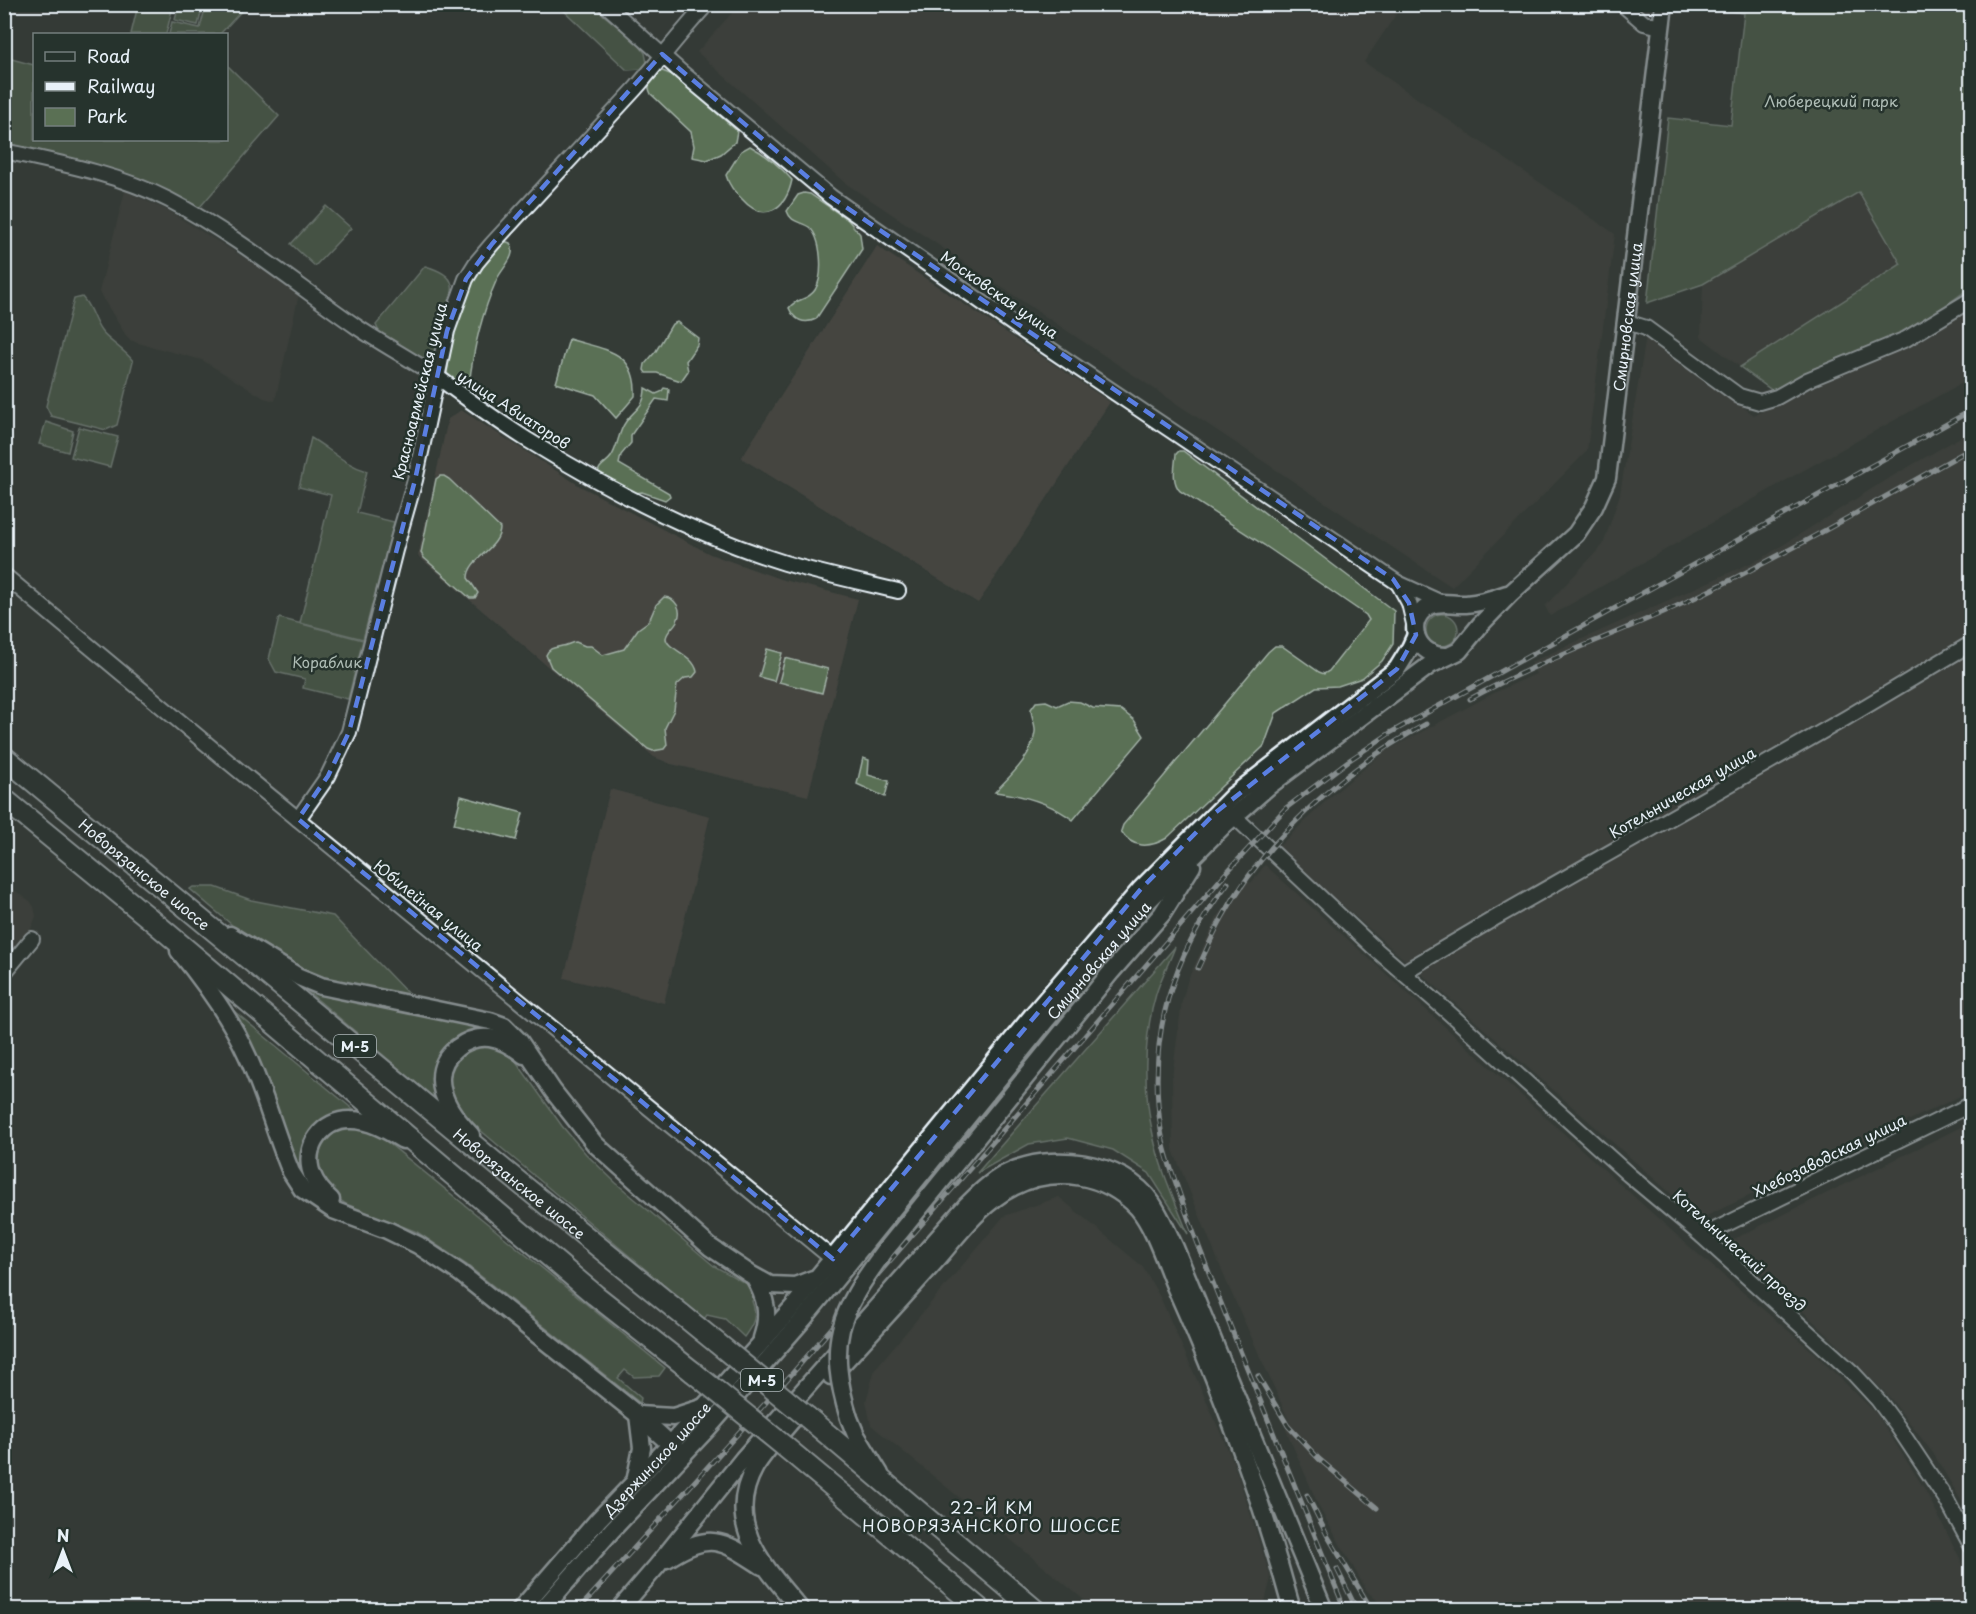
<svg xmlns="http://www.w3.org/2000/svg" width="1976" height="1614" font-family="'Playpen Sans',sans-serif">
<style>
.built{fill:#444540}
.green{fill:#5a7054;stroke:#a1b0a6;stroke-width:1.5}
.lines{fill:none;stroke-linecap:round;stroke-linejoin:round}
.minor-casing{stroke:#e8f1f8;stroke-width:18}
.major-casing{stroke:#e8f1f8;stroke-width:21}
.highway-casing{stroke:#e8f1f8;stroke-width:24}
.minor{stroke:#26332d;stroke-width:14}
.major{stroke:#26332d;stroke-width:16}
.highway{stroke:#26332d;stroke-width:20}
.rail-casing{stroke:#e8f1f8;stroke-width:5}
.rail{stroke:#26332d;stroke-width:3;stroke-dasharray:9;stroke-linecap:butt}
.major-bridge-casing{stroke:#e8f1f8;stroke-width:21;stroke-linecap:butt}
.highway-bridge-casing{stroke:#e8f1f8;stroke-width:24;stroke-linecap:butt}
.major-bridge{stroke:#26332d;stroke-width:16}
.highway-bridge{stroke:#26332d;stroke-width:20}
.marked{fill:none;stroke:#5a7fe2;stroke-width:4.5;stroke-dasharray:12 8;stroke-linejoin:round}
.labels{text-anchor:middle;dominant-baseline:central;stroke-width:5;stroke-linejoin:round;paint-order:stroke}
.shield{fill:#26332d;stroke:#aeb8bb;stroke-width:1.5}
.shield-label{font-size:14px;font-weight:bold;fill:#e8f1f8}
.park-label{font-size:15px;fill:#afbdb6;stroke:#26332d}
.street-label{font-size:15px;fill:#e8f1f8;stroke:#26332d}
.neighbourhood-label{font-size:16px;letter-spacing:1.5px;fill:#e8f1f8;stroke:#26332d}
</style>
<rect width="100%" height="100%" fill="#343b36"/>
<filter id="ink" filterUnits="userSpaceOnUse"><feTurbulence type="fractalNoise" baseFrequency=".0167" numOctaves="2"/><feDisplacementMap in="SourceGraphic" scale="12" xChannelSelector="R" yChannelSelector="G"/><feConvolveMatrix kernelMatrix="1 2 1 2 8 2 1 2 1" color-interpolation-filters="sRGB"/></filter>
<g filter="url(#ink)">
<g class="built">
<path d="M739 5H1398L1401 7 1364 62 1615 234 1587 451 1452 587 845 183 697 52Z"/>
<path d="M125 191 165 209 263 269 299 294 275 401 264 398 202 360 138 343 130 340 125 334 99 292Z"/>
<path d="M1859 192 1901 264 1740 367 1701 337 1703 284Z"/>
<path d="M877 246 1110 402 996 576 994 575 996 577 978 603 741 458Z"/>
<path d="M1971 308V378L1797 474 1550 616 1545 606 1603 545 1620 494 1646 336 1754 415 1909 343Z"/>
<path d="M461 410 580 486 710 554 780 579 858 599 808 796 671 764 654 757 418 556 448 419Z"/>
<path d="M1971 431V634L1842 711 1407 962 1277 848 1329 798 1384 752 1496 692 1536 674 1531 662 1764 557 1884 481Z"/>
<path d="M1971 649V1091L1700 1219 1417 970Z"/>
<path d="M610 789 710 816 664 1003 564 978Z"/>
<path d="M1265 865 1691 1248 1812 1351 1876 1413 1924 1488 1971 1580V1609L1387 1610 1367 1591 1320 1509 1286 1430 1290 1423 1227 1283 1173 1150 1172 1077 1182 1001 1188 979 1216 919 1245 878 1251 883Z"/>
<path d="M5 884 30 901 34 907 36 916 31 929 5 962Z"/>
<path d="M1971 1122V1517L1933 1453 1890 1398 1837 1344 1730 1241Z"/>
<path d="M1059 1197 1142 1266 1160 1297 1234 1463 1271 1578 1263 1609H1095L871 1425 866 1401 875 1369 1004 1216Z"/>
</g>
<g class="green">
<path d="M179 4 203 5 198 25 175 20Z"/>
<path d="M138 5 172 10 166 34H131Z"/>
<path d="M206 5H247L220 34H169L172 22 200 28Z"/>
<path d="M558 5H591L637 42 645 53 647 63 641 69 627 70Z"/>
<path d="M1683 5H1971V287L1910 331 1811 371 1773 391 1740 367 1901 264 1859 192 1703 284 1647 303 1668 118 1731 125 1744 13Z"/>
<path d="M4 57 34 65V140H226L227 65 279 116 193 215 168 200 17 154 5 128Z"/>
<path d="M660 70 675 76 737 131 735 142 721 154 707 160 692 157 694 146 691 132 651 94C645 82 652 79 660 70Z"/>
<path d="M750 146C767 155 780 166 792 180 786 209 764 224 742 199 734 191 729 186 726 175L741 151Z"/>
<path d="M804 193 810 194 848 220 860 234 862 249 816 319C804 325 794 320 789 308 796 298 808 301 815 290 824 276 822 238 809 227 800 221 791 223 787 211L798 195Z"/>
<path d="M326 206 351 228 315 266 291 244Z"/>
<path d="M504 241 510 243C518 255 503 267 497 279 482 313 473 350 469 386L464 391 449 379 447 373C453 329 466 268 504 241Z"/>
<path d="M425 266C461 276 455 289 443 318 438 330 436 342 434 354L426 361 417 359 381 336 376 325Z"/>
<path d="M82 297C92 308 93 320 101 331 107 340 125 350 133 361L117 425 106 430 51 416 46 406 74 299Z"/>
<path d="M677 322 698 338 697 345 686 361 688 371 681 381 657 373H646L644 370 645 364 656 351 672 324Z"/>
<path d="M569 339C604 350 637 350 635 396L616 418 595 395 556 383Z"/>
<path d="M645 388 656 394 661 392 664 388 669 389 668 401 656 399 631 435V443L621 455 619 464 669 493 670 496 665 500 642 492 635 493 598 475C597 466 606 464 611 457 618 447 618 433 625 423 634 409 645 408 645 388Z"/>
<path d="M46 422 73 431 68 452 39 444Z"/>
<path d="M79 427 118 437 110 467 71 457Z"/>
<path d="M311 438C330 449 345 465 367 471L357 513 394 522 363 639 300 623 331 495 299 487Z"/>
<path d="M1179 451H1183L1394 611 1393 644 1382 661 1362 678 1338 686 1316 687 1276 713 1264 746 1167 838C1150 848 1132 849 1121 831L1123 825 1268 652 1275 646H1282L1319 672 1324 674 1329 671 1369 620 1366 615 1264 545 1180 491C1171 481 1175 466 1176 454Z"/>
<path d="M440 476H444L449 479 500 528C500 549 468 558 468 578L478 593 475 598H470L424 558 421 553 436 479Z"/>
<path d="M664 597C676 598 683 610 677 621 674 627 667 631 666 638 666 649 694 654 697 672L693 677 685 678 677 685 674 710 665 728 667 745 664 749 653 751 648 749 551 667 546 655C550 647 554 648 562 646 567 646 571 642 576 642L585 646H591L603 655 624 649 638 629 649 621 656 605Z"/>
<circle cx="1442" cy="630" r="16"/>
<path d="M279 618 363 640 348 699 303 688 305 679 276 672 269 659Z"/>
<path d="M767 649 782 653 774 681 759 677Z"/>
<path d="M785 658 828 669 822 693 779 682Z"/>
<path d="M1046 701 1057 706 1068 701 1080 702 1093 708 1121 710 1134 720 1144 736 1073 820C1050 802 1024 795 995 792 1011 775 1032 757 1035 732 1036 724 1031 717 1031 709L1036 702Z"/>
<path d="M863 758 869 760 868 775 889 781 885 797 857 784Z"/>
<path d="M461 796 523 813 516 840 454 824Z"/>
<path d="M193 887H215L251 900 333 916 412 998 322 980 253 943 190 889Z"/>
<path d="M1175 947C1169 963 1161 978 1156 994 1143 1038 1143 1090 1153 1135 1160 1169 1175 1201 1188 1234L1149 1173 1113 1150 1068 1138 1029 1144 977 1173Z"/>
<path d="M306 988 487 1028 468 1033 458 1037 444 1049 435 1096 433 1097 306 990Z"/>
<path d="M229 1007 355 1111V1113L307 1138 302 1156 308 1185 305 1187Z"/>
<path d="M472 1045 496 1046 513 1057 562 1126 586 1154 616 1183 714 1266 747 1284 756 1295 752 1301C758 1316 753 1325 744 1337L725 1319 707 1315 704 1319 460 1113 446 1084 452 1060Z"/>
<path d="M340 1127 368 1130 381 1137 665 1368 659 1376 634 1377 625 1370 618 1378 641 1398 640 1403 467 1265 417 1232 346 1204 333 1195 325 1187 314 1163 321 1140Z"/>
</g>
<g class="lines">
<g class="minor-casing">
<g id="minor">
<path d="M605 4 681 72 831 197 1026 333 1398 583 1442 603"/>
<path d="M1622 4 1644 23 1661 27"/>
<path d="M4 151C60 163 118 174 169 200 236 235 295 284 357 327 384 345 412 360 439 378 467 399 496 420 526 439 607 489 694 535 785 563 822 574 860 582 898 591"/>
<path d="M1627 322 1646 328 1739 396 1760 402 1777 397 1807 380 1906 339 1972 299"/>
<path d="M4 575 220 755 833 1259"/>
<path d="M1398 583 1409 603 1415 628"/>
<path d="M1234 816 1372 946 1448 1012 1629 1175 1702 1236 1853 1373 1878 1400 1898 1427 1946 1499 1972 1547"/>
<path d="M298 819 328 776 349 732 395 550 415 480 447 331 466 279 476 263 492 244 636 88C660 60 682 31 707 4"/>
<path d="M1409 969 1495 918 1846 718 1972 643"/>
<path d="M4 973 32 939"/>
<path d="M1702 1236 1972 1104"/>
</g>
</g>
<g class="major-casing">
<g id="major">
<path d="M1447 656C1418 658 1402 622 1429 606 1440 600 1453 605 1466 604 1480 603 1493 599 1507 594"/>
<path d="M230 935 299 977 321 986 490 1021 504 1026 520 1042 553 1091 595 1144 710 1247 750 1274 770 1285 795 1286 813 1279"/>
<path d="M179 951C205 983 230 1017 247 1055 265 1093 275 1134 291 1172L302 1189 333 1210 387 1230 418 1245 460 1273 638 1415 679 1452"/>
<path d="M471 1135C457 1120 440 1100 441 1078 441 1054 467 1035 490 1038 503 1040 514 1047 524 1055"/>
<path d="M331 1200C323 1192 316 1185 312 1174 302 1147 323 1119 351 1120 370 1120 388 1131 403 1140"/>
<path d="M884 1252 1111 972 1162 914 1192 866"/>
<path d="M754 1277C766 1298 770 1314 762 1338"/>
<path d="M831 1376C865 1339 899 1302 932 1265 956 1238 980 1203 1013 1187 1055 1165 1106 1174 1138 1208 1154 1227 1165 1262 1175 1286 1222 1391 1262 1499 1292 1610"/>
<path d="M798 1413C784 1430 767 1448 755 1467 722 1525 766 1568 801 1610"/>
<path d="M638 1415 673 1417 701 1408"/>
<path d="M849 1418 856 1435 880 1474"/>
<path d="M635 1482 642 1448 638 1415"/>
<path d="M667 1559C711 1531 722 1540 762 1566"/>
<path id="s1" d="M520 1610 598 1520 670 1445 793 1307 1036 1011 1140 890 1234 795 1397 669 1410 648 1416 635"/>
<path id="s2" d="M542 1610 612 1530 708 1428 805 1317 1047 1019 1150 899 1222 827 1270 785 1430 665 1459 651 1481 624 1511 593 1576 534 1594 507 1607 478 1664 4"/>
<path d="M619 1610 657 1566 743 1459 966 1206C978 1194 990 1182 1005 1174 1049 1151 1123 1160 1152 1203 1161 1217 1168 1233 1175 1248L1324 1610"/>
</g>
</g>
<g class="highway-casing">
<g id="highway">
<path id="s3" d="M4 757 499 1166 717 1343"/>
<path d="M4 799 148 917 595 1295 693 1372"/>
<path d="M807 1417 1035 1610"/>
<path d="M784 1446 981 1610"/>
</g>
</g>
<use href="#minor" class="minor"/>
<use href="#major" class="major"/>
<use href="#highway" class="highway"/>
<g class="rail-casing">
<g id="rail">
<path d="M1470 699C1541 660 1618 634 1690 600 1787 554 1879 500 1972 448"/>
<path d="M1228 883C1171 957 1147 1037 1161 1130 1164 1153 1173 1174 1180 1195 1198 1247 1219 1298 1239 1348 1274 1435 1310 1523 1345 1610"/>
<path d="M1198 968C1206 951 1213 934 1222 918 1266 838 1346 767 1426 724"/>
<path d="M1258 1376 1288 1426 1319 1459 1377 1508"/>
<path d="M1307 1495 1327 1535 1372 1610"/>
<path d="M1337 1569 1357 1610"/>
<path d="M578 1610 790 1376 1226 873 1286 808 1348 761 1390 733 1972 410"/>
</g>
</g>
<use href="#rail" class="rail"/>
<g class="major-bridge-casing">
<path id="major-bridge" d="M849 1418C826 1343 839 1312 884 1252"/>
</g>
<g class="highway-bridge-casing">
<g id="highway-bridge">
<path d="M717 1343 807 1417"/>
<path d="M693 1372 784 1446"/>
</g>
</g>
<use href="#major-bridge" class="major-bridge"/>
<use href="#highway-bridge" class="highway-bridge"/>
</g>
</g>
<path d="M0 0H1976V1614H0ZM662 54 831 197 1393 579 1409 603 1416 635 1397 669 1215 813 1140 890 833 1259 298 819 328 776 349 732 415 480 447 331 466 279 492 244Z" fill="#343b36" fill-opacity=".55" fill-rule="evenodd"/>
<path class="marked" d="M662 54 831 197 1393 579 1409 603 1416 635 1397 669 1215 813 1140 890 833 1259 298 819 328 776 349 732 415 480 447 331 466 279 492 244Z"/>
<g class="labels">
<g class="shield">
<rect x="334" y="1035" width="42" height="22" rx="4.5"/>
<rect x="741" y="1369" width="42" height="22" rx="4.5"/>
</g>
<g class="shield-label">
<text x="355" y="1046">М-5</text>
<text x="762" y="1380">М-5</text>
</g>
<g class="park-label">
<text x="1831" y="100">Люберецкий парк</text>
<text x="327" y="661">Кораблик</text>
</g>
<g class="street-label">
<text transform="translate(1000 294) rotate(35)">Московская улица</text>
<text stroke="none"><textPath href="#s2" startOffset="1726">Смирновская улица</textPath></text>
<text transform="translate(419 391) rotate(-76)">Красноармейская улица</text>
<text transform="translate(514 409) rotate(33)">улица Авиаторов</text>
<text transform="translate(1682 792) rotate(-30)">Котельническая улица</text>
<text stroke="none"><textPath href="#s3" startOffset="183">Новорязанское шоссе</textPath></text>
<text transform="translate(429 905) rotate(39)">Юбилейная улица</text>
<text stroke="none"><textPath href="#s2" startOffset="856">Смирновская улица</textPath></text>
<text transform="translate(1829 1155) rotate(-26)">Хлебозаводская улица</text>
<text stroke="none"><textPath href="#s3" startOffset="669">Новорязанское шоссе</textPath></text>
<text transform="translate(1740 1250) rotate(42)">Котельнический проезд</text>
<text stroke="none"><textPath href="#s1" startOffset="204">Дзержинское шоссе</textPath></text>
</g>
<g class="neighbourhood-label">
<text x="992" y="1507">22-Й КМ<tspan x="992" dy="18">НОВОРЯЗАНСКОГО ШОССЕ</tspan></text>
</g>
</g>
<rect width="1976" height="1614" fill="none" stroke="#26332d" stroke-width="24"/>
<rect x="12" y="12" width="1952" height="1590" fill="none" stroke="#e8f1f8" stroke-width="2" filter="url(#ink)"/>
<rect x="33" y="33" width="195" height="108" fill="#26332d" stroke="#747f7e" stroke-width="1.5"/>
<rect x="45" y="52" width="30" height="9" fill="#26332d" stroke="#747f7e" stroke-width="1.5"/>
<text x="87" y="63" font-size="18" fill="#e8f1f8">Road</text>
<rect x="45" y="82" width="30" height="9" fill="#e8f1f8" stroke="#747f7e" stroke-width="1.5"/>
<text x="87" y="93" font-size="18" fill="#e8f1f8">Railway</text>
<rect x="45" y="108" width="30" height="18" fill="#5a7054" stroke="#747f7e" stroke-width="1.5"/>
<text x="87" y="123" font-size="18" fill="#e8f1f8">Park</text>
<g transform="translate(63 1551)" stroke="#26332d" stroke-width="4.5" paint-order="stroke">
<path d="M0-4.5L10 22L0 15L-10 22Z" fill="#e8f1f8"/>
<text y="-9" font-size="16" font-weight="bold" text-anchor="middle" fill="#e8f1f8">N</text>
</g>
</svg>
